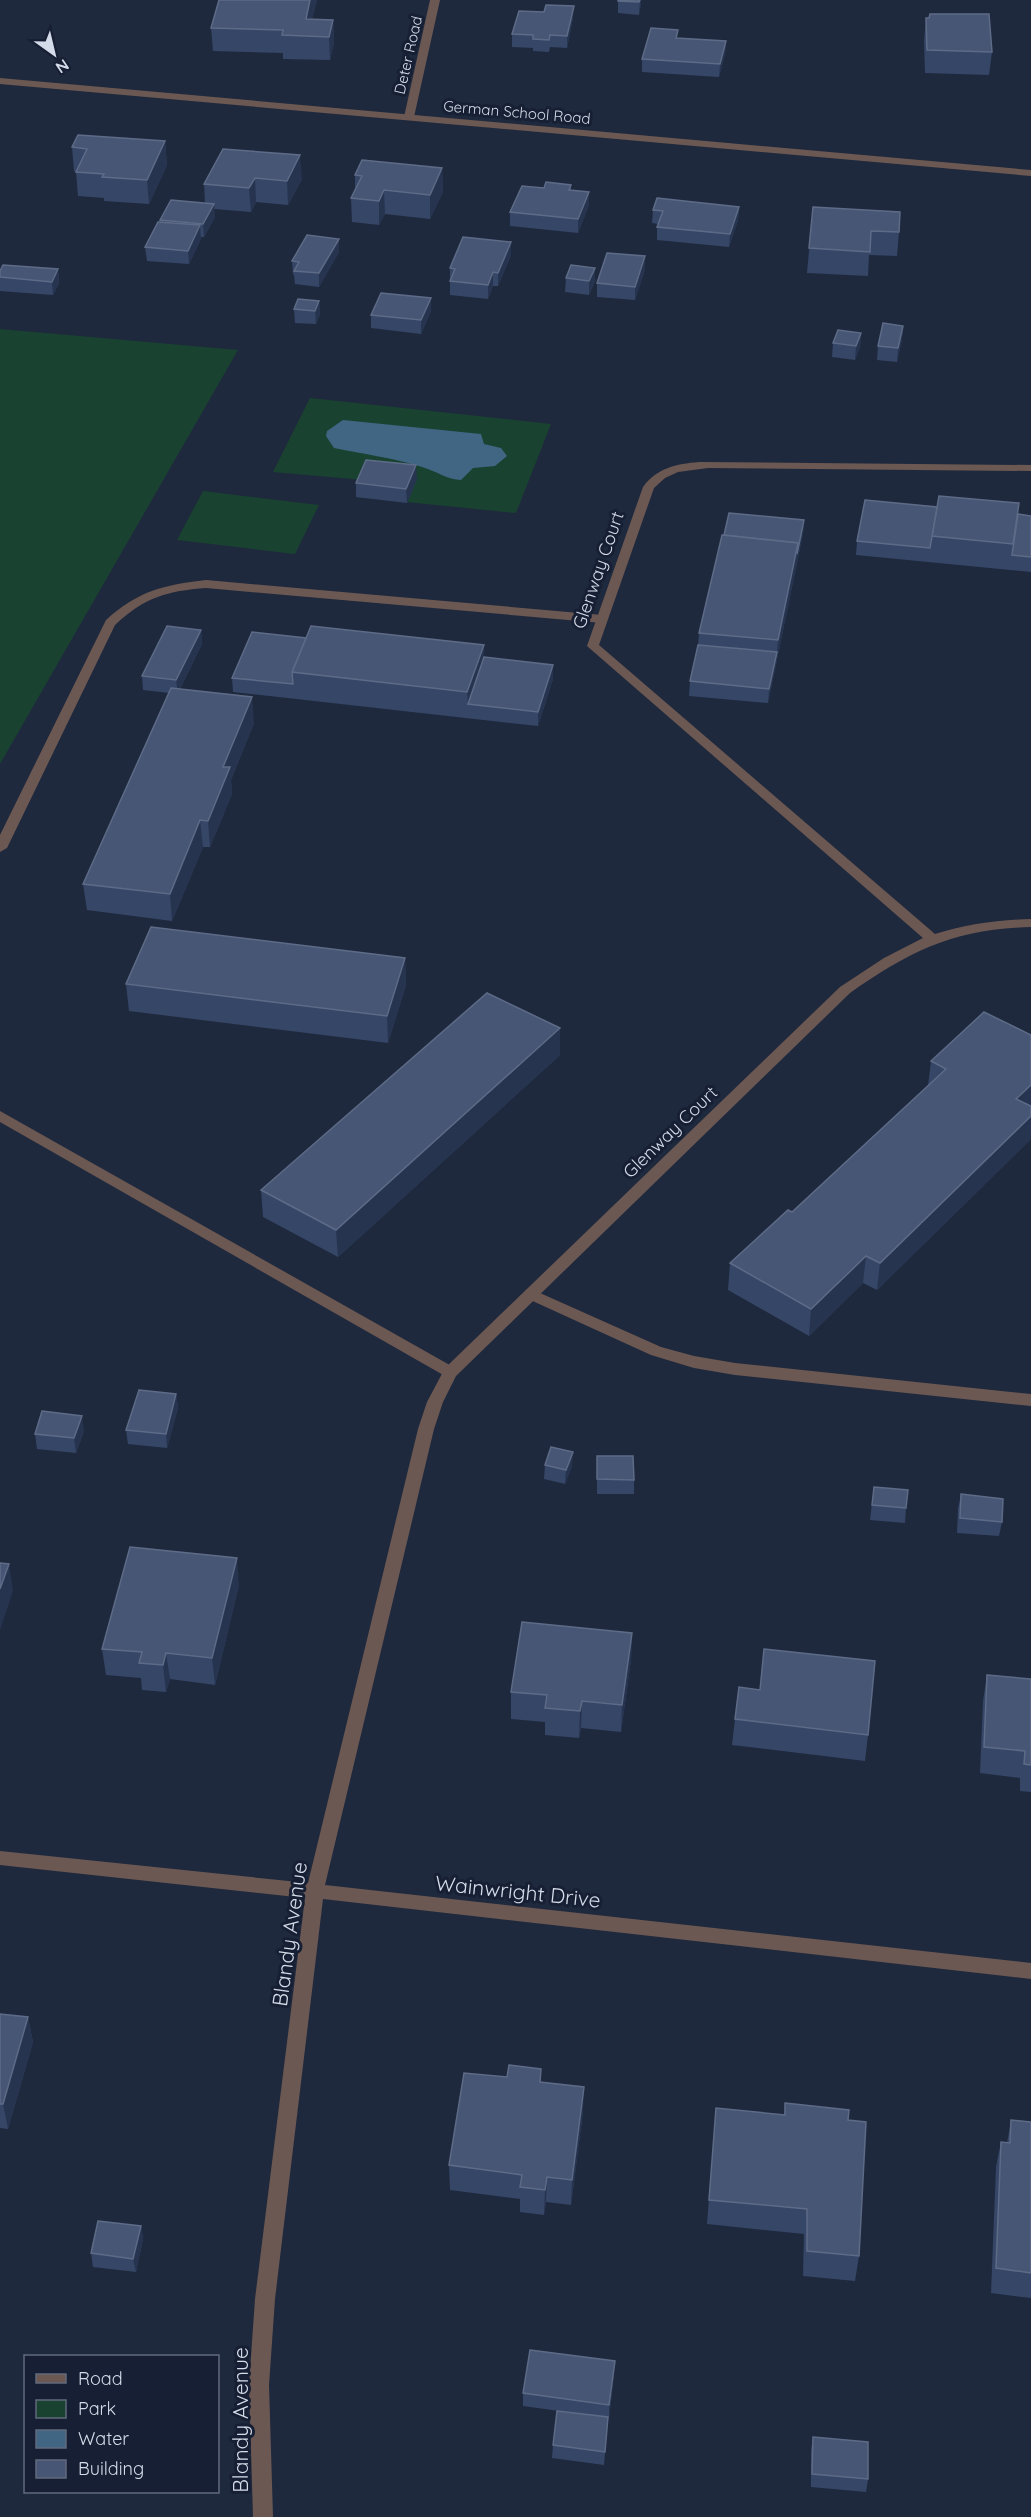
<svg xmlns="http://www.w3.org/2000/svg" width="1031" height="2517" font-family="Quicksand,sans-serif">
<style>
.green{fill:#194231}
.water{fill:#406684}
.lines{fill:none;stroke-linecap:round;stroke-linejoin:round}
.service{fill:#6c5852;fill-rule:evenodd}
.minor{fill:#6c5852;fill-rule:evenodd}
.tertiary{fill:#6c5852;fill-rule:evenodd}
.wall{fill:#364667}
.shaded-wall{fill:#263450}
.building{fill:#475675;stroke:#5d6b87;stroke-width:1.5}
.labels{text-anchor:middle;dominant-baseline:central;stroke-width:6;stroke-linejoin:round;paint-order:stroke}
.far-street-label{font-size:15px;fill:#d4dbe9;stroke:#161f33}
.street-label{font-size:18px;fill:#d4dbe9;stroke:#161f33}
.near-street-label{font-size:21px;fill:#d4dbe9;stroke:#161f33}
</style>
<rect width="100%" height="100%" fill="#1f293d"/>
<g class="green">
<path d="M0 329 238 350 0 764Z"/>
<path d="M310 398 551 424 516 513 356 497 363 480 273 472Z"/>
<path d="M203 491 319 505 295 554 177 540Z"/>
</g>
<path class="water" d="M343 420 481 434 484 444 501 448 507 456 495 466 473 468 461 480C448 480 436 471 422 467 393 458 364 454 334 448L326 436 327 431Z"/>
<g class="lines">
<g class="service">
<path d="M206 580 602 615 608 619 602 623 206 588C167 591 145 597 115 625L7 848 0 852V835L106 620C138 591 163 585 206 580Z"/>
<path d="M0 1111 455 1368 458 1372 455 1376H445L0 1122Z"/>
<path d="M531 1289 661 1347 694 1356 735 1363 1031 1394V1406L735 1375 694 1368 651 1355 526 1298 523 1294 526 1290Z"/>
</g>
<g class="minor">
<path d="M430 0H440L414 117 409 120 404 117Z"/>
<path d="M699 462 1031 465V471L708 468 678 472 665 478 654 488 599 645 935 934C967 924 998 920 1031 919V927C955 929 911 950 850 993L456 1376 443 1402 434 1429 325 1885 1031 1963V1979L323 1899 275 2299 269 2385 273 2517H253L249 2385 255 2299 305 1898 0 1865V1851L308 1883 418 1429 427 1402 445 1368 840 987 884 958 923 938 587 646 643 487C657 468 676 464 699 462Z"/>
</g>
<path class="tertiary" d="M0 78 1031 170V176L0 84Z"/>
</g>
<g class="wall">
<path d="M219 0H317L312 19 333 20 334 43 330 60 283 59V53L213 51 211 28Z"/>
<path d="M618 0H641L639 15 618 13Z"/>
<path d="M573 18 567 48 550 47 549 52 533 51V48L512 47V34Z"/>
<path d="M926 18H929L992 52 989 75 925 73 924 41Z"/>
<path d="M678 30 677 38 726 41 725 54 719 77 642 72V59Z"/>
<path d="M165 141 167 165 149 204 104 201V198L78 196 76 172 74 171 72 147Z"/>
<path d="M223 149 302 179 288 205 256 202 251 212 214 209 215 217 204 237H201V239L189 264 147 261 145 247 160 222V220L205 203 204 184Z"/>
<path d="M442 168 443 192 430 219 385 214 379 225 352 222 351 198 355 189V175Z"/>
<path d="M571 185V190L589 205 578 233 510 226V212L544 188Z"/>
<path d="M739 207 738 220 729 247 657 240V227L659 224 652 223 653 210Z"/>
<path d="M813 207 899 232 897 256 869 255 868 276 807 273Z"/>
<path d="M339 239V252L319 287 295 284 294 275 293 274 292 261Z"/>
<path d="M511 242V255L498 286H493L488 299 450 295V268Z"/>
<path d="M58 269 59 283 53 295 0 291V271Z"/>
<path d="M645 269 635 300 597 297V283Z"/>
<path d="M566 278 595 281 589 295 565 292Z"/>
<path d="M319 301 320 314 316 324 295 323 294 309Z"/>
<path d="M431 311 421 334 371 328V315Z"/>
<path d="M903 326 902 339 897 362 877 360 878 346Z"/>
<path d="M861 333 860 347 855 360 832 357 833 343Z"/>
<path d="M417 479 407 503 356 497V483Z"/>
<path d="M1018 514 1031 516V572L856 555 857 541Z"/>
<path d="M804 520 803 534 768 703 689 696 690 681 698 645 699 633 724 535Z"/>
<path d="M201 630 202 644 180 689 254 723 231 780 232 794 210 847H203L172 921 87 910 83 884 169 693 143 690 142 676Z"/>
<path d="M484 657 553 665V679L538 726 233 692 232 678Z"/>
<path d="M405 958 406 985 388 1043 129 1011 126 984Z"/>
<path d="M1031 1035V1139L877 1290 863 1283 809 1336 728 1290 730 1263 792 1212 928 1086 931 1061Z"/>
<path d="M560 1055 338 1257 263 1217 261 1190Z"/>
<path d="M176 1394 178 1408 167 1448 128 1444 126 1430Z"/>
<path d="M84 1431 76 1453 37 1449 35 1434Z"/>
<path d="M597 1456 634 1480V1494H597Z"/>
<path d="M545 1465 572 1466 565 1484 544 1479Z"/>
<path d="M874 1487 906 1508 905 1523 870 1520Z"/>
<path d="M961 1494 1002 1522 999 1536 957 1533 958 1509Z"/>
<path d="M239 1585 215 1685 170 1679 166 1692 142 1690 141 1678 106 1675 102 1649Z"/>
<path d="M632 1633 631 1660 621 1732 581 1728 579 1738 545 1735V1722L511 1719V1692Z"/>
<path d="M987 1675 1031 1679V1792L1020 1791V1778L980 1773 983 1701Z"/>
<path d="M735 1719 868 1735 865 1761 732 1745Z"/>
<path d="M0 2014 28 2017 33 2042 8 2129 0 2128Z"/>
<path d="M541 2069V2082L583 2112 571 2205 546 2202 544 2215 520 2212V2199L450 2190 449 2165 507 2077Z"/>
<path d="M785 2103 848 2120 859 2256 855 2281 803 2276 804 2234 707 2224 716 2108 784 2115Z"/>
<path d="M1011 2120 1031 2122V2298L991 2293 996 2167 1001 2142 1007 2143Z"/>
<path d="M141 2226 143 2239 136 2272 93 2267 91 2253Z"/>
<path d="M614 2374 609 2418 608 2417 604 2465 552 2458 553 2445 581 2414 523 2406V2393Z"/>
<path d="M813 2437 868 2479 866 2492 811 2487V2450Z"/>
</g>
<g class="shaded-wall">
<path d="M310 0H317L308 36 306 19Z"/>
<path d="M640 0H641V6L639 15Z"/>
<path d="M574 6 573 18 567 48V36Z"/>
<path d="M333 20 334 43 330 60 329 37Z"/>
<path d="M726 41 725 54 719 77 720 64Z"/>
<path d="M165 141 167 165 149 204 147 180Z"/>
<path d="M300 155 302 179 288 205 287 181Z"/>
<path d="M442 168 443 192 430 219V195Z"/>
<path d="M255 178 256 202 251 212 249 188Z"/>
<path d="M384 190 385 214 379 225V201Z"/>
<path d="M589 192V205L578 233V219Z"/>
<path d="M214 204 215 217 204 237 203 224Z"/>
<path d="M739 207 738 220 729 247 730 234Z"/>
<path d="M200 225 201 239 189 264 188 251Z"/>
<path d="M339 239V252L319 287V273Z"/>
<path d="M511 242V255L498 286V273Z"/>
<path d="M645 256V269L635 300V287Z"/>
<path d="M595 268V281L589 295V281Z"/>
<path d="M58 269 59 283 53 295 52 282Z"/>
<path d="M493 272V286L488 299V285Z"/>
<path d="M431 298V311L421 334V320Z"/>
<path d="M319 301 320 314 316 324 315 311Z"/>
<path d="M903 326 902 339 897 362 898 348Z"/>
<path d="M861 333 860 347 855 360 856 346Z"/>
<path d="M416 465 417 479 407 503 406 489Z"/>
<path d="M804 520 803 534 768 703 769 689 777 652 778 640 798 543Z"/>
<path d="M201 630 202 644 178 694 176 680Z"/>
<path d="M484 645V671L468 704 467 692Z"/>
<path d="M553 665V679L538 726V712Z"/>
<path d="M252 697 254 723 231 780 232 794 210 847 208 821 223 767Z"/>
<path d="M200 820 203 847 172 921 170 894Z"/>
<path d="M405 958 406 985 388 1043 387 1016Z"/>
<path d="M560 1028V1055L338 1257 336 1230Z"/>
<path d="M1031 1085V1108L1016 1099Z"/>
<path d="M1031 1116V1139L877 1290 880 1263Z"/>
<path d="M866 1256 863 1283 809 1336 811 1309Z"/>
<path d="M176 1394 178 1408 167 1448 166 1434Z"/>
<path d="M82 1416 84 1431 76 1453 74 1438Z"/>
<path d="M573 1452 572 1466 565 1484 566 1470Z"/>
<path d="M237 1558 239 1585 215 1685 212 1658Z"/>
<path d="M9 1564 13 1591 0 1630V1589Z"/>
<path d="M632 1633 631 1660 621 1732 622 1705Z"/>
<path d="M166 1653 170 1679 166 1692 163 1665Z"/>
<path d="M582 1701 581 1728 579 1738 580 1711Z"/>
<path d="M28 2017 33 2042 8 2129 3 2104Z"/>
<path d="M584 2087 583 2112 571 2205 572 2180Z"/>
<path d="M547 2177 546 2202 544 2215 545 2190Z"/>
<path d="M141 2226 143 2239 136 2272 133 2259Z"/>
<path d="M615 2361 614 2374 609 2418V2405Z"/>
</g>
<g class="building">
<path d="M219 0H310L306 19 333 20 329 37 282 35 283 30 211 28Z"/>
<path d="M618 0H640L639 2 618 1Z"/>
<path d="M546 5 574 6 567 36 550 35 549 40 533 39V35L512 34 519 11 544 12Z"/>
<path d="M930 14H989L992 52 927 50 926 18H929Z"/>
<path d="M651 28 678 30 676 38 726 41 720 64 642 59Z"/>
<path d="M78 135 165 141 147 180 102 177 104 174 76 172 87 149 72 147Z"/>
<path d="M223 149 300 155 287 181 255 178 249 188 204 184Z"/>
<path d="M362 160 442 168 430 195 384 190 379 201 351 198 362 176 355 175Z"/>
<path d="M546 182 571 185 569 190 589 192 578 219 510 212 522 186 544 188Z"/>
<path d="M657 198 739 207 730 234 657 227 663 211 653 210Z"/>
<path d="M171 200 214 204 203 224 160 220Z"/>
<path d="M813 207 900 212 899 232 871 231 870 252 809 248Z"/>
<path d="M158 222 200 225 188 251 145 247Z"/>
<path d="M307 235 339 239 319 273 294 271 299 262 292 261Z"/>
<path d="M463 237 511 242 498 273 493 272 488 285 450 281 455 269 450 268Z"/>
<path d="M607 253 645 256 635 287 597 283Z"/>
<path d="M3 265 58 269 52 282 0 277V271Z"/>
<path d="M571 265 595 268 589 281 566 278Z"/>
<path d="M381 293 431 298 421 320 371 315Z"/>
<path d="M298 299 319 301 315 311 294 309Z"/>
<path d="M883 323 903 326 898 348 878 346Z"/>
<path d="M838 330 861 333 856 346 833 343Z"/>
<path d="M366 460 416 465 406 489 356 483Z"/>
<path d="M939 496 1019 503 1013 544 932 536Z"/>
<path d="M865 500 937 507 930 548 857 541Z"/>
<path d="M729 513 804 520 797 554 798 543 724 535Z"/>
<path d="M1018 514 1031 516V557L1012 555Z"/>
<path d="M722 535 798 543 778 640 699 633Z"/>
<path d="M167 626 201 630 176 680 142 676Z"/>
<path d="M311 626 484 645 467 692 292 672Z"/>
<path d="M252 632 306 638 292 672 293 684 232 678Z"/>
<path d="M698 645 777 652 769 689 690 681Z"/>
<path d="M484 657 553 665 538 712 468 704Z"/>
<path d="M171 688 252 697 223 767H230L208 821 200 820 170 894 83 884Z"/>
<path d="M151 927 405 958 387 1016 126 984Z"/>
<path d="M487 993 560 1028 336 1230 261 1190Z"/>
<path d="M984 1012 1031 1035V1085L1016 1099 1031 1106V1116L880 1263 866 1256 811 1309 730 1263 788 1210 792 1212 946 1069 931 1061Z"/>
<path d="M139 1390 176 1394 166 1434 126 1430Z"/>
<path d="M42 1411 82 1416 74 1438 35 1434Z"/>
<path d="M551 1447 573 1452 566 1470 545 1465Z"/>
<path d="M597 1456H633L634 1480 597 1479Z"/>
<path d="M874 1487 908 1490 906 1508 872 1505Z"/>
<path d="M961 1494 1003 1499 1002 1522 960 1518Z"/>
<path d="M130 1547 237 1558 212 1658 166 1653 163 1665 139 1663 142 1652 102 1649Z"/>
<path d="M0 1563 9 1564 0 1589Z"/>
<path d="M522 1622 632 1633 622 1705 582 1701 580 1711 545 1708 547 1695 511 1692Z"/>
<path d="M764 1649 875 1661 868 1735 735 1719 739 1687 760 1690Z"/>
<path d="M987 1675 1031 1679V1765L1024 1764 1025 1751 984 1747Z"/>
<path d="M0 2014 28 2017 3 2104H0Z"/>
<path d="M509 2065 541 2069 540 2082 584 2087 572 2180 547 2177 545 2190 520 2187 522 2175 449 2165 464 2073 507 2077Z"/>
<path d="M785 2103 849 2110 848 2120 866 2122 859 2256 807 2251V2209L709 2200 716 2108 785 2115Z"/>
<path d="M1011 2120 1031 2122V2273L996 2268 1001 2142 1010 2143Z"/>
<path d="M98 2221 141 2226 133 2259 91 2253Z"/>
<path d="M530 2350 615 2361 609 2405 523 2393Z"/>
<path d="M557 2411 608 2417 605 2452 553 2445Z"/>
<path d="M813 2437 868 2442V2479L812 2474Z"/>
</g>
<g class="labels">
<g class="far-street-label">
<text transform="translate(408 55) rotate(-77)">Deter Road</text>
<text transform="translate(517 112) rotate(5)">German School Road</text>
</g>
<g class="street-label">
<text transform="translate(598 570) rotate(-71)">Glenway Court</text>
<text transform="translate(670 1132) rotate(-44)">Glenway Court</text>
</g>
<g class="near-street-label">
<text transform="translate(518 1891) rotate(6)">Wainwright Drive</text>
<text transform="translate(289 1934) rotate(-82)">Blandy Avenue</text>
<text transform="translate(240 2420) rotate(-90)">Blandy Avenue</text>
</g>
</g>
<rect x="24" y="2355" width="195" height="138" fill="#161f33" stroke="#626a7c" stroke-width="1.5"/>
<rect x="36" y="2374" width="30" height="9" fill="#6c5852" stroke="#626a7c" stroke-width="1.5"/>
<text x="78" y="2385" font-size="18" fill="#d4dbe9">Road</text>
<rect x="36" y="2400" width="30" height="18" fill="#194231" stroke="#626a7c" stroke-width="1.5"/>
<text x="78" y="2415" font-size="18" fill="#d4dbe9">Park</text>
<rect x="36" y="2430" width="30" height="18" fill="#406684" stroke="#626a7c" stroke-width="1.5"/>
<text x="78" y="2445" font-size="18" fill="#d4dbe9">Water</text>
<rect x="36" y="2460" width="30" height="18" fill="#475675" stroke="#626a7c" stroke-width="1.5"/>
<text x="78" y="2475" font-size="18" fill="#d4dbe9">Building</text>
<g transform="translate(54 54) rotate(146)" stroke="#161f33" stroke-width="4.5" paint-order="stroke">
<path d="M0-4.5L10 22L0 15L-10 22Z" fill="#d4dbe9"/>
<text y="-9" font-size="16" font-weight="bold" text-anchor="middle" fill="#d4dbe9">N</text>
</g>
</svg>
